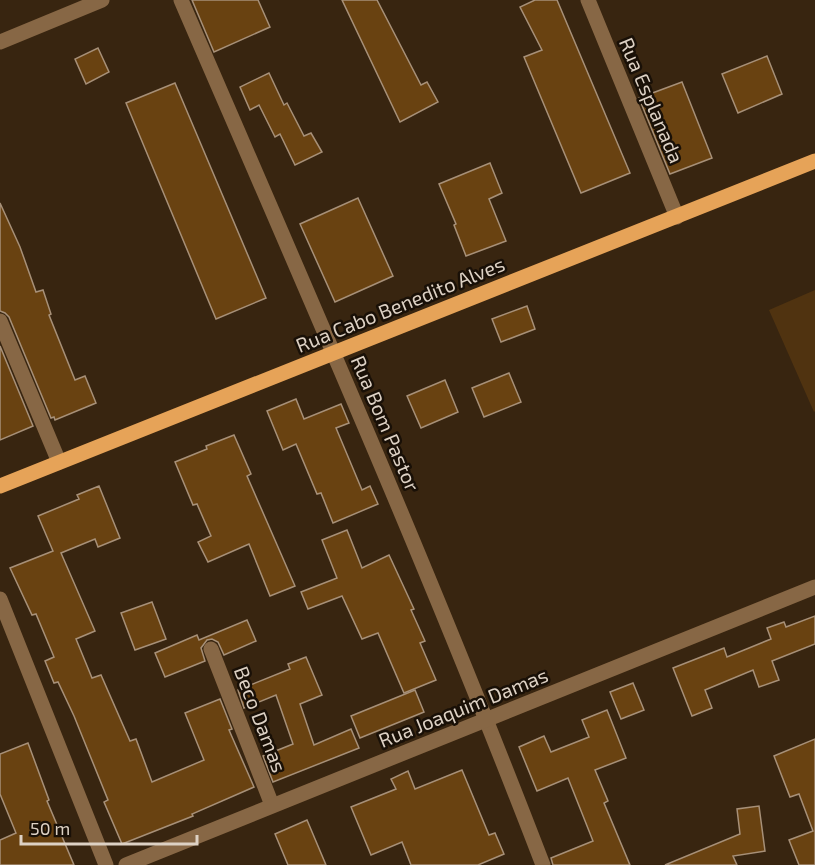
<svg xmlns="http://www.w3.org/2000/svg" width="815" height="865" font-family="'Exo 2',sans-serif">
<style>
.green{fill:#503310}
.building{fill:#694211;stroke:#a79078;stroke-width:1.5}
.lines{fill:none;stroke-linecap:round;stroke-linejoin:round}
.minor{stroke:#876745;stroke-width:15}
.major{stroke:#e6a358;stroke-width:15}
.labels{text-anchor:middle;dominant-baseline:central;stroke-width:5;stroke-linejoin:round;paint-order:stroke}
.street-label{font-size:20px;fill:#ddd1c4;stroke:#191007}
</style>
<rect width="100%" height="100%" fill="#382510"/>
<path class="green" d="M815 290V411L814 412 769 310Z"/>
<g class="building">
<path d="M192 0H258L270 27 214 52Z"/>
<path d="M342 0H377L421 85 427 82 438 102 400 122Z"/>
<path d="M535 0H557L630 173 581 193 524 57 542 50 520 7Z"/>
<path d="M98 48 109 72 86 84 75 59Z"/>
<path d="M767 56 782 94 738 113 722 74Z"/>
<path d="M269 73 284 105 287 103 304 136 311 133 322 152 295 165 280 134 275 137 259 105 250 110 240 87Z"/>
<path d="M682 82 712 158 670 174 639 98Z"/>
<path d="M175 83 266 298 216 319 126 103Z"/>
<path d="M490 163 502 193 489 199 506 241 466 256 454 225 456 224 439 184Z"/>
<path d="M358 198 393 276 335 302 300 224Z"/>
<path d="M0 203 20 247 36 292 43 290 51 314 49 315 75 380 85 376 96 403 55 420 54 417 51 418 9 317 5 313 0 311Z"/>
<path d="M527 306 535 329 501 342 492 319Z"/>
<path d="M0 346 33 426 0 440Z"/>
<path d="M509 373 521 402 484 417 472 388Z"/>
<path d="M445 380 458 412 421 428 407 396Z"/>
<path d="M296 399 304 419 341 404 349 423 336 428 362 490 370 486 378 504 333 523 321 493 317 494 296 444 283 450 267 411Z"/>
<path d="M234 435 251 474 247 476 295 586 270 596 249 544 208 562 198 542 211 536 197 504 193 505 175 462 207 449 206 446Z"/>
<path d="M99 486 120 538 98 547 95 539 61 553 95 631 76 639 92 678 101 675 130 741 136 739 152 782 204 760 185 713 220 699 232 729 229 730 254 787 192 814 193 816 122 844 104 802 108 800 74 716 58 682 54 683 45 661 54 657 36 614 32 615 10 568 53 551 38 516 79 499 77 495Z"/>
<path d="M347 530 362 568 389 555 414 609 411 610 425 641 420 643 436 680 404 693 378 633 362 639 342 596 308 609 301 592 337 578 322 540Z"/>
<path d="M152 602 166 639 135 650 121 613Z"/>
<path d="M815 616V644L772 661 779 680 759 687 753 670 705 690 712 708 692 716 673 668 724 648 727 657 771 639 767 628 784 622 786 627Z"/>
<path d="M247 620 256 641 224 655 218 642 212 639 207 640 201 648 205 661 165 677 155 653 197 635 199 640Z"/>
<path d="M306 657 322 695 300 704 314 745 351 729 359 748 273 782 263 756 293 744 276 695 244 708 238 690 290 669 288 664Z"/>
<path d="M633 683 644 710 621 719 610 692Z"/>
<path d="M415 690 424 712 360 738 351 716Z"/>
<path d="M607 710 626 758 595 770 608 801 604 803 630 865H553L551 858 593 841 568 778 537 791 519 747 544 736 551 752 589 737 582 720Z"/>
<path d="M815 739V865H799L789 840 813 831 799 794 790 797 774 756Z"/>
<path d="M28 743 49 800 47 801 74 865H0V840L16 833 0 794V754Z"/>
<path d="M462 770 489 835 495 833 504 854 478 865H411L402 842 371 855 351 807 396 789 391 779 408 771 415 789Z"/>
<path d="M759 806 765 851 733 856 737 865H665L740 834 737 809Z"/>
<path d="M307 820 326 865H288L275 834Z"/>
</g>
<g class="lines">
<g class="minor">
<path d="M181 0C305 287 431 573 543 865"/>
<path d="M588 0 677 217"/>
<path d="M0 42 102 0"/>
<path d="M0 321 59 462"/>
<path d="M0 599 106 865"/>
<path d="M211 649 272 805"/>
<path d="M126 865 815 587"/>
</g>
<path class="major" d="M0 486 815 161"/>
</g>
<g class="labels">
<g class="street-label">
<text transform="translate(652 100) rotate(67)">Rua Esplanada</text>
<text transform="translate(400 304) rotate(-22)">Rua Cabo Benedito Alves</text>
<text transform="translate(386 423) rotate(67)">Rua Bom Pastor</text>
<text transform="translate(463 707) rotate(-22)">Rua Joaquim Damas</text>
<text transform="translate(261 719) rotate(69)">Beco Damas</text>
</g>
</g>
<path d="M21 835v9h176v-9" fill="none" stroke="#ddd1c4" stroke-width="3"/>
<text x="30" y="835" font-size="18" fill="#ddd1c4" stroke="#191007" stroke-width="4.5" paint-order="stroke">50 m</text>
</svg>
